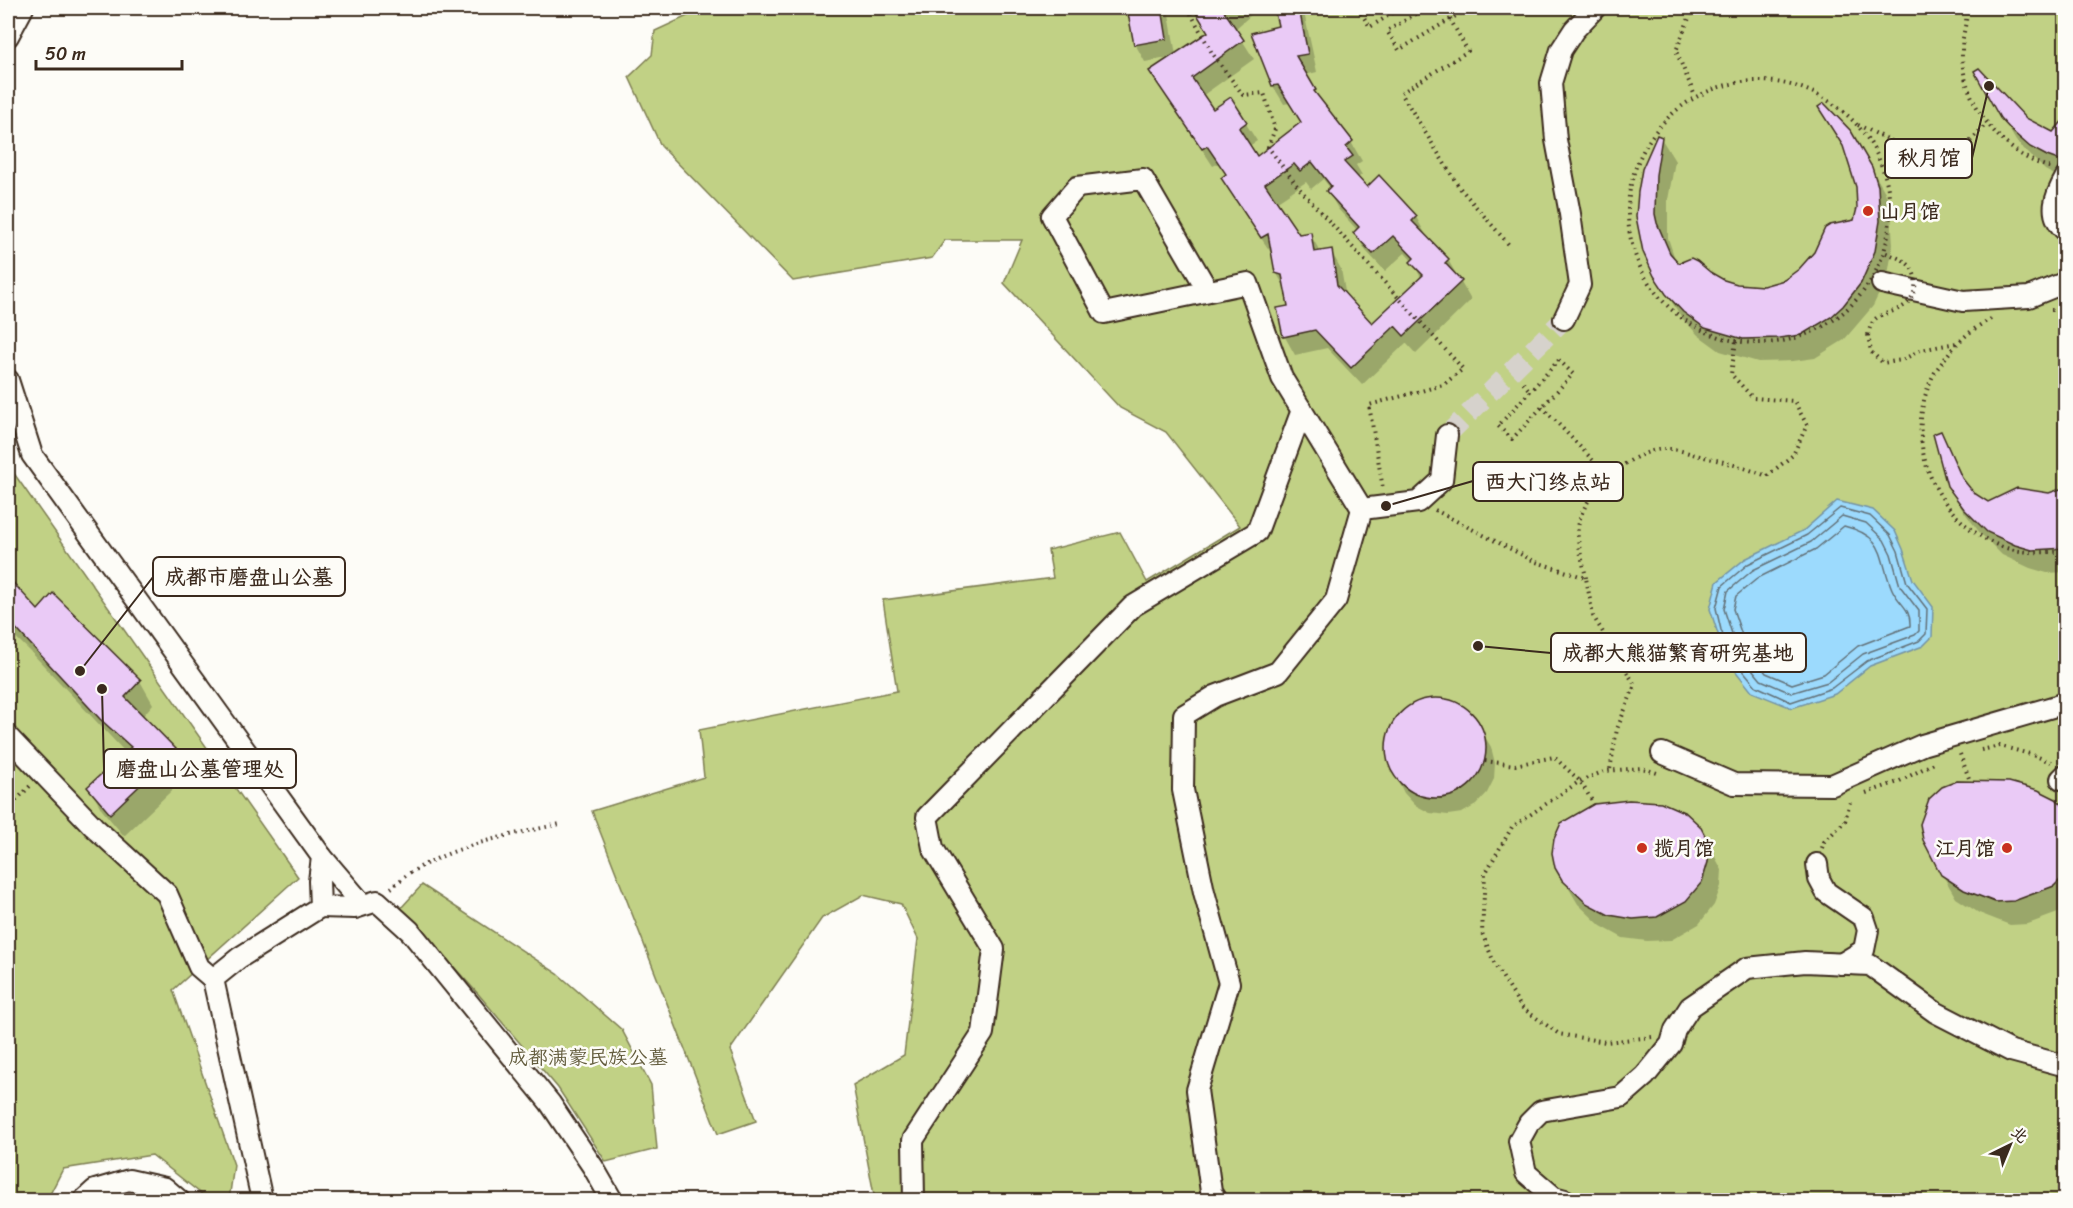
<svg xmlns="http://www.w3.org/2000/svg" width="2073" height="1208" font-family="Sriracha,'LXGW WenKai TC',sans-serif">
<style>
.green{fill:#c1d185;stroke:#7e7e52;stroke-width:1.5}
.water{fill:#9cdafd;stroke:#7594a4;stroke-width:1.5}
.shadow{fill:#0003;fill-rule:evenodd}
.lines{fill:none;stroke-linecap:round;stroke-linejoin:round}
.shore{stroke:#627077;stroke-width:1.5}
.building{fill:#eacaf6;stroke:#3b2a1e;stroke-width:1.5;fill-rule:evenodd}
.minor-tunnel{stroke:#d6d2cc;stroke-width:20;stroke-dasharray:20 10;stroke-linecap:butt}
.minor-casing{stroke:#3b2a1e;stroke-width:24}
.path{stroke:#3b2a1e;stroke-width:4;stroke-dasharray:1.5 4.5;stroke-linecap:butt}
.minor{stroke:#fdfcf7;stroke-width:20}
.path-bridge{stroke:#3b2a1e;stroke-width:4;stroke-dasharray:1.5 4.5;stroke-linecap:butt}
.poi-dot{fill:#c8321e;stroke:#fdfcf7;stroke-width:2}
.labels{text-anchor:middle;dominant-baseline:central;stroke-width:5;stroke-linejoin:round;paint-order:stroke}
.poi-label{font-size:20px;font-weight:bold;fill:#3b2a1e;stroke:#fdfcf7;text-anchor:start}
.park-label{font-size:20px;fill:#635c3d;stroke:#fdfcf7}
.leader{fill:none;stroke:#3b2a1e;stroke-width:2}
.callout-dot{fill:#3b2a1e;stroke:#fdfcf7;stroke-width:2}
.callout{fill:#fdfcf7;stroke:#3b2a1e;stroke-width:2}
.callout-label{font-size:21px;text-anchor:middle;font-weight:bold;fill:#3b2a1e}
</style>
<rect width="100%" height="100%" fill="#fdfcf7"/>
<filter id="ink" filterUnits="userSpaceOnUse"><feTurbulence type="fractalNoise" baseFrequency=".0167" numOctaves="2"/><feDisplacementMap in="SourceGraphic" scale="12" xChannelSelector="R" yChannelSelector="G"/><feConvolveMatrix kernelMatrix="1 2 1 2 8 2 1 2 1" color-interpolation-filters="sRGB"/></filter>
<g filter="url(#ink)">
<g class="green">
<path d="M694 8H2065V1200H875L853 1085 904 1055 918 939 901 904 863 895 822 918 730 1050 756 1121 718 1134 592 811 704 777 699 730 897 691 883 600 1053 578 1048 550 1120 532 1147 582 1240 526 1166 432 1120 408 1004 283 1022 240H945L932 258 793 281 661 146 629 77 652 55 655 31 692 14Z"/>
<path d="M8 465 298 877 173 990 234 1165 229 1200H209L152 1155 63 1169 47 1200H8Z"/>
<path d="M422 885 558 974 622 1030 651 1085 657 1149 606 1162 558 1088 479 995 401 908Z"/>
</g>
<path class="water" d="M1837 501 1873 510 1895 531 1903 549 1913 580 1933 607 1932 637 1923 646 1870 666 1835 694 1792 708 1752 692 1726 659 1710 609 1717 582 1745 559 1804 530Z"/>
<g class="shadow">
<path d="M1129 8H1168L1176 55 1209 33 1195 8H1259L1235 29 1254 59 1202 96 1212 111 1230 99 1257 141 1249 146 1257 158 1302 123 1290 103 1284 104 1273 86 1253 34 1280 28 1277 12 1273 8H1303L1317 72 1305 75 1323 105 1351 142 1362 161 1356 165 1362 175 1357 178 1367 189 1416 217 1426 235 1425 237 1448 260 1471 300 1416 354 1406 343 1362 385 1327 348 1295 355 1285 337 1279 309 1289 307 1286 290 1276 272 1274 257 1233 197 1227 176 1219 163 1213 166 1151 72 1173 57 1145 62 1135 44ZM1323 179 1331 189 1328 191 1338 209 1358 231 1355 233 1366 251 1385 271 1405 253 1413 262 1421 278 1372 325 1346 297 1341 269 1331 251 1321 253 1310 234 1298 236 1276 202 1306 182 1311 189Z"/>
<path d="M1976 72 2025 119 2054 134 2066 119V181L2045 170 2016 141Z"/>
<path d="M1661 138 1675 161 1668 200V238L1676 262 1679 265 1719 280 1737 286 1758 289 1785 281 1855 222 1871 168 1885 192 1891 211 1893 245 1888 275 1873 306 1844 340 1815 358 1793 361 1758 362 1720 351 1698 335 1682 318 1655 275 1644 251Z"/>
<path d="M2062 312 2066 314V330L2058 317Z"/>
<path d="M1940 433 1968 487 1973 494 1988 504 2049 495 2066 488V572L2047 573 2030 568 2002 555 1980 533 1962 509 1948 485Z"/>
<path d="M8 580 38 612 140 681 153 704 142 717 175 751 189 774 124 836 102 810 89 787 126 753 30 651 8 630Z"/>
<path d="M1428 699 1446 700 1459 705 1472 715 1491 747 1495 763 1494 779 1487 793 1476 805 1462 813 1448 815 1430 813 1415 805 1404 793 1388 760 1387 743 1391 728 1400 714 1413 704Z"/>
<path d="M2066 810V910L2028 924 2010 925 1979 913 1956 898 1942 874Z"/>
<path d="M1699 827 1722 870 1721 886 1714 905 1699 924 1671 940 1647 941 1623 938 1601 926 1578 904 1557 868Z"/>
</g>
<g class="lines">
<g class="shore">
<path d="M1840 508 1870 516 1890 535 1898 551 1907 583 1927 609 1926 634 1919 641 1867 661 1832 688 1791 702 1756 686 1731 656 1721 630 1716 608 1722 586 1748 564 1807 535Z"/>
<path d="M1842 516 1866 523 1884 540 1891 554 1900 586 1919 611V631L1915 635 1863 654 1828 682 1791 693 1761 680 1738 652 1724 609 1728 591 1753 570 1811 542Z"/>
<path d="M1844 526C1887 537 1878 556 1892 589 1899 605 1911 607 1910 626L1858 646 1824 674 1792 684 1766 673 1746 647 1733 609 1736 596 1758 578 1816 549Z"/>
</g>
</g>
<g class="building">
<path d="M1127 8H1162L1167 39 1134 45Z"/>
<path d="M1193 8H1222L1244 40 1192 78 1213 109 1231 97 1247 122 1239 128 1257 156 1301 122 1278 85 1272 86 1251 33 1278 26 1274 8H1299L1308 54 1296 56 1316 90 1314 91 1353 141 1346 147 1353 156 1344 162 1367 187 1379 175 1417 216 1412 221 1449 259 1445 263 1462 281 1404 336 1395 326 1351 368 1315 330 1283 337 1277 308 1288 306 1282 275 1275 273 1268 234 1261 238 1221 178 1226 174 1207 146 1202 149 1149 71 1208 32ZM1312 162 1331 186 1326 191 1359 227 1353 233 1373 254 1393 236 1414 258 1410 262 1423 275 1372 323 1337 285 1332 249 1314 252 1311 232 1299 234 1265 184 1294 164 1300 171Z"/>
<path d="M1979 68 2026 118 2053 132 2066 117V163L2047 156 2030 147 2013 132 2000 118 1974 71Z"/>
<path d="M1824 103 1851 131 1872 167 1878 186 1880 221 1875 251 1861 283 1843 306 1831 317 1801 335 1779 338 1743 339 1705 328 1683 312 1666 294 1654 276 1643 252 1636 217 1638 192 1642 169 1657 135 1662 137 1656 175 1655 214 1657 223 1670 253 1679 263 1691 258 1697 261 1710 272 1724 280 1737 284 1763 286 1784 280 1799 269 1814 252 1825 228 1830 225 1854 220 1857 208 1856 187 1843 146 1818 107Z"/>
<path d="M1941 431 1962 478 1974 493 1988 502 2017 488 2049 493 2066 487V548L2032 550 2015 545 1987 532 1964 509 1947 486 1933 434Z"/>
<path d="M8 577 38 610 53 593 141 680 125 697 177 750 110 814 87 787 131 747 100 719 8 620Z"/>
<circle cx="1436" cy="748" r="50"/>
<path d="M1957 781 2009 782 2038 790 2056 799 2066 808V874L2054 886 2014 901 1995 902 1964 890 1941 875 1923 840 1920 824 1929 799 1942 787Z"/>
<path d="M1629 800 1661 802 1686 813 1700 826 1710 845 1708 862 1702 882 1686 901 1657 917 1633 919 1609 915 1586 903 1562 880 1555 868 1552 853 1554 839 1561 823 1594 804Z"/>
</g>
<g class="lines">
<path class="minor-tunnel" d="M1447 435 1564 319"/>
<g class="minor-casing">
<g id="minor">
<path d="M8 36 23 8"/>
<path d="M2066 177C2055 196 2047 214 2066 231"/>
<path d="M1882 283 1963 301 2029 297 2066 282"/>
<path d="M1208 291 1143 179 1077 187 1052 216 1104 313 1248 283 1282 378 1362 509"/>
<path d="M1564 319 1580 285 1570 214 1556 140 1551 83 1561 50 1574 30 1595 8"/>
<path d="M8 380 32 455 322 857 319 881 320 907 239 958 213 979 262 1200"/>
<path d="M8 737 94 827 167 894 199 967 213 979"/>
<path d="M1662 753 1734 784 1832 785 1922 745 2066 703"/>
<path d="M2061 779 2066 774"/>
<path d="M322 857 363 905"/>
<path d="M1817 864 1819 879 1826 892 1864 918 1868 930 1864 950 1841 964"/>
<path d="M320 907 355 908 377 901 410 931 550 1103 593 1167 612 1200"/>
<path d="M84 1200 95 1190 129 1180 165 1188 179 1200"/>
<path d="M914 1200 913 1140 983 1033 994 949 933 848 927 817 1133 606 1257 532 1302 410"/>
<path d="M1216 1200 1211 1192 1197 1090 1229 983 1204 892 1183 790 1184 715 1215 696 1278 672 1336 600 1362 509 1418 502 1442 480 1447 435"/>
<path d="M1565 1200 1554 1197 1526 1173 1519 1141 1529 1123 1541 1111 1621 1097 1645 1076 1671 1044 1675 1030 1690 1007 1747 968 1805 962 1870 965 1935 1012 2011 1051 2066 1066"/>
</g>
</g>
<g class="path">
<path d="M1188 8 1212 53 1243 95 1264 93 1275 129 1268 147 1298 187 1463 369 1443 385 1369 405 1383 489"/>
<path d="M1358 8 1370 27 1401 8"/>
<path d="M1426 8 1387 31 1399 50 1469 8"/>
<path d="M1693 8 1676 51 1695 96"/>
<path d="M1970 8 1967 13C1966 25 1962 38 1962 50 1960 101 2003 157 2053 168"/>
<path d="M1450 19 1468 51 1401 93 1459 187 1510 246"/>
<circle cx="1759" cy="212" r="131"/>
<path d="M1858 125 1919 154 1956 157 1986 124"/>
<path d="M2051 310H2066"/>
<path d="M1991 319C1974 327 1957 342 1946 357 1942 363 1936 369 1933 376 1902 438 1932 513 1993 543 2016 554 2041 553 2066 551"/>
<path d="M1868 335 1871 352 1883 363 1902 360 1921 350 1956 343"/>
<path d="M1559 360 1573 374 1512 439 1498 426Z"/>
<path d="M1523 383 1530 391"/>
<path d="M1542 407 1608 476"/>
<path d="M1435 510 1536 562 1586 578 1593 616 1635 685 1617 729 1610 770"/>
<path d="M1586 578C1584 565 1576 541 1578 528 1582 492 1633 447 1669 449 1678 449 1688 453 1696 455 1721 461 1744 467 1767 476L1793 455 1807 425 1794 401 1753 398 1731 374 1736 341"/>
<path d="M1981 750 2000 746 2030 754 2051 762"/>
<path d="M1960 754 1970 781"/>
<path d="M1485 761 1515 765 1554 757 1580 781 1594 804"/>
<path d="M1866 793 1898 782 1936 762"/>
<path d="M8 809 30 786"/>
<path d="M1822 848 1824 842 1845 821 1851 798"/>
<path d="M391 888C398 883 405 875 413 871 458 844 510 835 560 824"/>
<path d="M1652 1037 1606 1042 1559 1034 1521 1007 1495 965 1482 933 1485 874 1512 827 1580 781 1605 771 1642 768 1657 773"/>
</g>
<use href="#minor" class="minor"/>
<path class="path-bridge" d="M1868 335C1873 310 1886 317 1902 307 1915 300 1919 282 1912 269 1907 260 1893 256 1884 252"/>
</g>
</g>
<g class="poi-dot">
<circle cx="1868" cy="211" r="6"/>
<circle cx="1642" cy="848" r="6"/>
<circle cx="2007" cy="848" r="6"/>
</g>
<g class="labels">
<g class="poi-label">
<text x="1880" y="211">山月馆</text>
<text x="1654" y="848">揽月馆</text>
<text x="1995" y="848" text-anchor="end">江月馆</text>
</g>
<g class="park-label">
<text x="588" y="1057">成都满蒙民族公墓</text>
</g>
</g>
<path class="leader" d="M1989 86L1972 158M1386 506L1473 481M80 671L153 577M1478 646L1551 653M102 689L104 769"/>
<g class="callout-dot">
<circle cx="1989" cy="86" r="6"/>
<circle cx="1386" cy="506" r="6"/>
<circle cx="80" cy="671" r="6"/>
<circle cx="1478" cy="646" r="6"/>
<circle cx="102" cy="689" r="6"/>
</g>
<g class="callout">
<rect x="1885" y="139" width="87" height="39" rx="6"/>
<rect x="1473" y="462" width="150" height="39" rx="6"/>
<rect x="153" y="557" width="192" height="39" rx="6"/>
<rect x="1551" y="633" width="255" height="39" rx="6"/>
<rect x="104" y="749" width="192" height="39" rx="6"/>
</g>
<g class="callout-label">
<text x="1929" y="165">秋月馆</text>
<text x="1548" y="489">西大门终点站</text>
<text x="249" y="584">成都市磨盘山公墓</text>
<text x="1678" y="660">成都大熊猫繁育研究基地</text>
<text x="200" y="776">磨盘山公墓管理处</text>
</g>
<rect width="2073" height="1208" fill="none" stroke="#fdfcf7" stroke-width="30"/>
<rect x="15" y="15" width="2043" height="1178" fill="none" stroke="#3b2a1e" stroke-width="2" filter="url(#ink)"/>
<g transform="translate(2010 1145) rotate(43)" stroke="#fdfcf7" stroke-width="4.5" paint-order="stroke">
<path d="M0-4.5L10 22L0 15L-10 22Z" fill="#3b2a1e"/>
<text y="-9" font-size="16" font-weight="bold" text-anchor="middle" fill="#3b2a1e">北</text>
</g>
<path d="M36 60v9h146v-9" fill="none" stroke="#3b2a1e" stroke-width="3"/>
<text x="45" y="60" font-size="18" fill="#3b2a1e" stroke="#fdfcf7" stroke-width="4.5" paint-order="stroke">50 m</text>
</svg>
